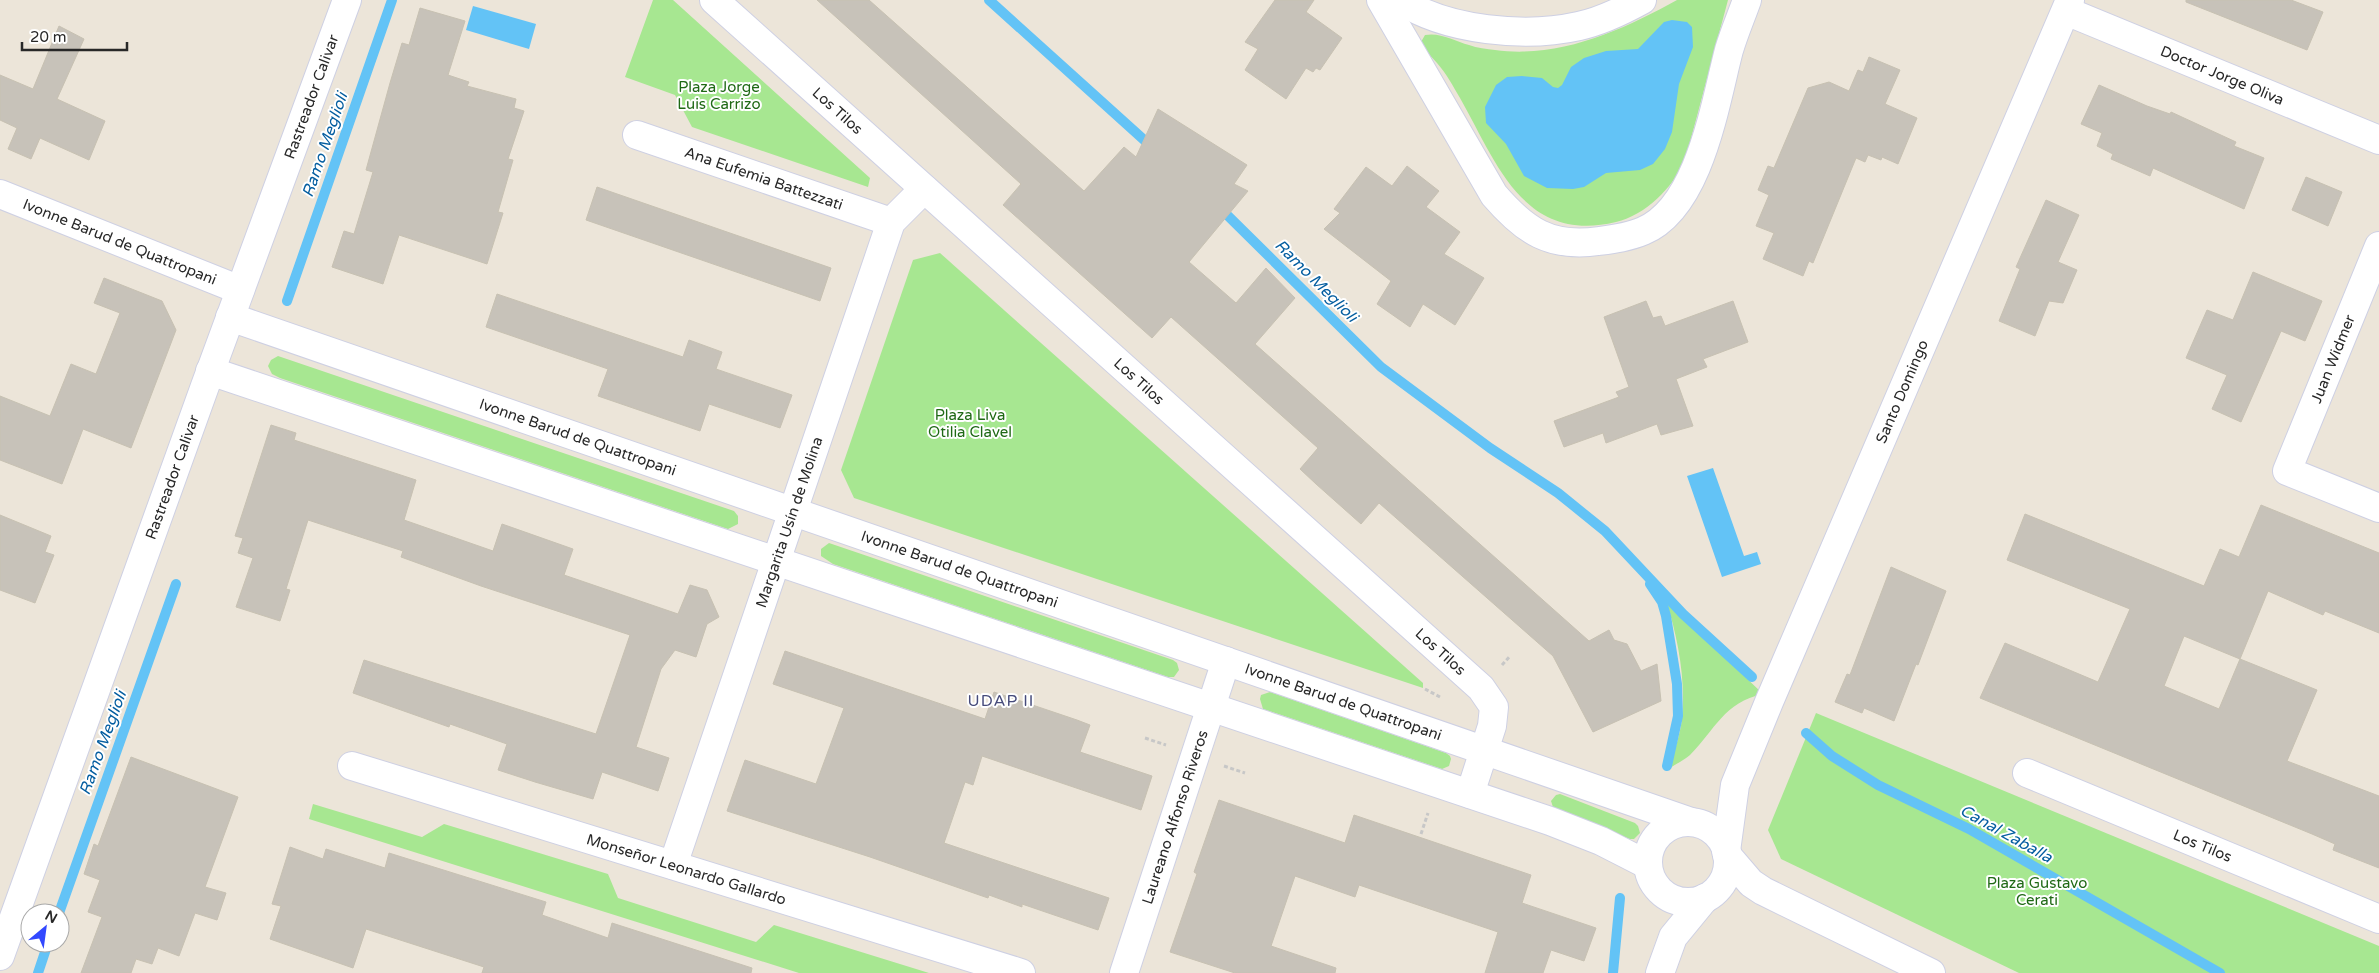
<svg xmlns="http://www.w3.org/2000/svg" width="2379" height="973" font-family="'Varela Round',sans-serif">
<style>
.green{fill:#a7e791}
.water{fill:#63c3f6}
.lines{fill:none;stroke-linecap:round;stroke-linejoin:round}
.stream{stroke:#63c3f6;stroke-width:10}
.building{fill:#c7c2b9;stroke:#c7c1b2;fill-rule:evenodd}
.street-casing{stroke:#ced0e3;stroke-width:30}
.secondary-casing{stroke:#ced0e3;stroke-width:30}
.path{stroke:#c7c7c7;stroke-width:3;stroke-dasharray:4 2.5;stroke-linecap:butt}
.street{stroke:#fff;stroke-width:28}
.secondary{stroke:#fff;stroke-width:28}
.labels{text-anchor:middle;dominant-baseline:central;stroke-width:4;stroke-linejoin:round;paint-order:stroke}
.street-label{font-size:15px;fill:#282828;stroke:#fff}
.park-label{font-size:15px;fill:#1f6915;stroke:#fff}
.water-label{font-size:16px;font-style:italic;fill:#055ea0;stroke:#fff}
.neighbourhood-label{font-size:16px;letter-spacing:1px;fill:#464b7b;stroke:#fff}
</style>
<rect width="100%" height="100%" fill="#ece5d9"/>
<g class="green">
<path d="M653 0H673L870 178 868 187 692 127 675 95 625 77Z"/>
<path d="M1677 0H1728L1685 161C1672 188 1646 215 1616 222 1523 244 1497 163 1460 98 1453 86 1446 73 1437 63 1431 56 1425 51 1421 42L1425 35C1440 32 1455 41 1469 45 1477 48 1487 49 1495 50 1559 59 1623 30 1677 0Z"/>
<path d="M940 253 1423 683V688L854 498 841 470 913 260Z"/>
<path d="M278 356 734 511 738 516V524L728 529 280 378 272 374 268 366 271 360Z"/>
<path d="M829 543 1173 660 1177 663 1179 670 1174 677H1168L833 564 821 556V549Z"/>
<path d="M1666 601 1763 694C1724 702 1715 730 1690 755 1684 760 1676 764 1670 768 1674 752 1680 735 1682 719 1686 681 1678 637 1666 601Z"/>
<path d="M1270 692 1446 753 1450 756 1451 759 1449 766 1442 769 1263 709 1260 699 1261 695Z"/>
<path d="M1816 713 2379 946V973H2019L1781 859 1768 830Z"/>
<path d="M1560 794 1635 823 1638 826 1640 833 1634 839H1630L1554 810 1551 801 1556 795Z"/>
<path d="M313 804 422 837 444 824 608 874 618 898 756 942 774 925 929 973H799L309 819Z"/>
</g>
<g class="water">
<path d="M473 6 536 24 529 49 466 30Z"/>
<path d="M1672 20 1687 22 1692 27 1693 47 1679 84 1672 132 1665 149 1653 164 1640 170 1606 173 1584 187 1573 189 1547 188 1524 176 1506 144 1486 123 1485 107 1496 85 1507 77 1522 76 1542 78 1553 87 1558 88 1562 85 1571 67 1584 58 1606 51 1638 49 1664 22Z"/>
<path d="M1713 468 1744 556 1757 552 1761 564 1722 577 1687 476Z"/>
</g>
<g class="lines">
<g class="stream">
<path d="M989 0 1153 148"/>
<path d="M1218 206 1381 367 1490 448 1558 493 1605 531 1683 614 1752 677"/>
<path d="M287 301 392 0"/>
<path d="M1650 584 1662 602 1666 616 1677 684 1678 716 1667 766"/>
<path d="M1806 733 1832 756 1878 785 1969 829 2220 973"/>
<path d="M59 913 176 584"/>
<path d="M38 973 48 943"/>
<path d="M1613 973 1620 898"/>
</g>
</g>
<g class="building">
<path d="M817 0H869L1084 191 1124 147 1136 157 1158 109 1247 165 1234 184 1248 191 1189 262 1236 303 1266 268 1295 298 1255 344 1589 641 1609 630 1614 640 1627 644 1641 671 1657 664 1661 701 1593 732 1553 656 1379 503 1361 524 1316 484 1300 469 1318 448 1171 317 1152 338 1003 205 1021 184Z"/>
<path d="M1275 0H1314L1306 12 1342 38 1320 70 1316 68 1313 72 1306 68 1286 99 1245 70 1258 49 1245 42Z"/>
<path d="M2186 0H2291L2323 12 2307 50 2186 2Z"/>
<path d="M420 8 465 21 448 75 469 82 467 86 516 99 514 108 524 111 508 159 513 160 498 212 503 213 487 264 399 235 383 284 332 267 344 231 354 234 373 172 366 170 390 83 402 43 409 45Z"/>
<path d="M59 26 84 39 57 99 105 121 89 160 40 138 31 159 8 149 17 128 0 120V75L33 89Z"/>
<path d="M1869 57 1900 70 1885 104 1917 118 1898 164 1882 157 1881 160 1868 155 1865 162 1856 158 1813 263 1809 261 1803 276 1763 259 1774 233 1756 226 1769 195 1758 190 1768 166 1774 168 1808 88 1829 82 1849 91 1858 70 1863 72Z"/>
<path d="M2099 85 2147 106 2170 114 2171 112 2236 142 2234 146 2264 158 2244 209 2153 168 2150 176 2111 159 2113 154 2097 146 2102 133 2081 124Z"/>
<path d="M1407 166 1439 191 1426 207 1460 232 1444 254 1484 278 1455 325 1423 304 1410 327 1377 304 1391 281 1324 229 1340 213 1334 209 1366 167 1392 186Z"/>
<path d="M2306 177 2342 192 2328 226 2292 210Z"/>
<path d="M597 187 831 268 820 301 586 220Z"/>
<path d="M2046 200 2079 215 2058 262 2077 270 2063 303 2049 301 2035 336 1999 321 2020 269 2016 267Z"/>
<path d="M2253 272 2322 301 2305 341 2281 331 2241 422 2212 409 2227 375 2186 358 2207 310 2233 320Z"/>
<path d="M104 278 162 301 176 330 131 448 83 429 62 484 0 460V396L50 416 71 364 96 374 120 313 94 303Z"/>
<path d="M497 294 683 357 689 340 722 352 716 369 792 395 780 428 709 404 700 431 598 396 608 369 486 327Z"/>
<path d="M1646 301 1653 318 1661 316 1665 326 1733 301 1748 342 1703 359 1707 367 1676 379 1693 426 1661 435 1657 424 1606 443 1603 433 1564 447 1554 421 1619 397 1616 392 1629 387 1604 317Z"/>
<path d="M271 425 296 433 294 440 416 480 404 520 493 551 502 524 573 549 564 575 678 614 690 585 707 590 719 617 707 624 696 657 675 650 661 669 636 747 669 758 658 791 602 772 593 799 535 782 498 770 507 744 450 724 449 727 353 693 364 660 596 734 630 635 481 586 401 557 403 551 308 520 286 589 290 590 280 621 236 607 253 558 238 553 243 538 235 536Z"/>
<path d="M2261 505 2379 553V633L2325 611 2323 615 2268 591 2240 659 2317 690 2287 761 2379 796V868L2333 850 2335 844 2312 834 1980 698 2005 643 2098 682 2130 609 2007 560 2025 514 2204 586 2220 549 2239 557ZM2184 636 2240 659 2219 709 2164 686Z"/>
<path d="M0 515 51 536 45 552 54 555 35 603 0 590Z"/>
<path d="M1891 567 1946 591 1918 665 1916 664 1894 721 1864 708 1862 713 1835 702 1847 674 1850 675Z"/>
<path d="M785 651 985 719 994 692 1077 720 1090 725 1080 752 1152 776 1141 810 982 756 973 785 965 782 944 843 1109 898 1098 930 1022 904V907L989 895 988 898 870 857 727 811 745 760 816 784 844 708 773 684Z"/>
<path d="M131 757 238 797 205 887 226 893 217 920 195 913 179 956 158 948 152 964 136 959 131 973H81L102 917 88 912 100 880 84 874 94 844 98 846Z"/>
<path d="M1219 800 1345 843 1354 815 1531 875 1522 903 1596 928 1584 961 1551 950 1543 973H1485L1498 932 1359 885 1355 897 1295 876 1271 946 1336 968 1335 973H1235L1170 952 1197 874 1194 872Z"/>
<path d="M290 847 323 859 326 849 385 868 389 853 546 902 542 915 608 938 612 923 752 968 751 973H482L484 967 366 929 353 968 270 939 281 906 272 904Z"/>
</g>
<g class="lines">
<g class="street-casing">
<g id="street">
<path id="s1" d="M714 0 1481 688 1494 707 1492 726 1470 794"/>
<path d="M1381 0 1494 195C1525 231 1550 248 1599 241 1614 239 1629 237 1643 231 1700 207 1715 103 1729 50 1734 33 1741 17 1747 0"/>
<path d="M1400 0C1446 31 1526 38 1579 26 1602 21 1622 11 1642 0"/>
<path id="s2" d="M2066 11 2379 140"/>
<path id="s3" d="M637 135 891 222"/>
<path id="s4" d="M0 194 240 290"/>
<path d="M2379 246 2287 471 2379 508"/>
<path id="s5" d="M230 317 1691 822"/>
<path d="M210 371 1550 821 1601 841 1648 865"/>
<path id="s6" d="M352 766 1021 973"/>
<path id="s7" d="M2027 773 2379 919"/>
<circle cx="1688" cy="862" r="40"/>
<path id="s8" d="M1726 851 1735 785 1769 702 2070 0"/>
<path d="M1727 855 1751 883 1763 891 1931 973"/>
<path id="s9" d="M673 865 891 222 924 189"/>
<path id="s10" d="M1124 973 1226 661"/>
<path d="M1660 973 1673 937 1705 898"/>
</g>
</g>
<g class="secondary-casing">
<g id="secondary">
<path id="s11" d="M0 956 205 386 347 0"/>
</g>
</g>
<g class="path">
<path d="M1502 665 1510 656"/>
<path d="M1425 689 1440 697"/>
<path d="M1145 738 1166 745"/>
<path d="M1224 766 1245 773"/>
<path d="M1421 834 1428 813"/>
</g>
<use href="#street" class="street"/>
<use href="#secondary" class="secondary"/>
</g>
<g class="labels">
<g class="street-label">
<text stroke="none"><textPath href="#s2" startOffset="169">Doctor Jorge Oliva</textPath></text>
<text stroke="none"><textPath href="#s11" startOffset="914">Rastreador Calivar</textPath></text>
<text stroke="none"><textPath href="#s1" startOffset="166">Los Tilos</textPath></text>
<text stroke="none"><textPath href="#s3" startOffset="134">Ana Eufemia Battezzati</textPath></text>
<text stroke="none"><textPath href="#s4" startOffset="129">Ivonne Barud de Quattropani</textPath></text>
<text transform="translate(2333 359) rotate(-68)">Juan Widmer</text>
<text stroke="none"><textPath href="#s1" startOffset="571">Los Tilos</textPath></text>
<text stroke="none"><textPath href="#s8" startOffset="494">Santo Domingo</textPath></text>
<text stroke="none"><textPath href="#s5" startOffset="368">Ivonne Barud de Quattropani</textPath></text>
<text stroke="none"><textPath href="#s11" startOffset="509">Rastreador Calivar</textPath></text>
<text stroke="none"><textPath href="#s9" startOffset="362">Margarita Usín de Molina</textPath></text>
<text stroke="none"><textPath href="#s5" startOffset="772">Ivonne Barud de Quattropani</textPath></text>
<text stroke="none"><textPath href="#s1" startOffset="976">Los Tilos</textPath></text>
<text stroke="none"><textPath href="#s5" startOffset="1178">Ivonne Barud de Quattropani</textPath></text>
<text stroke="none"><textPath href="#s10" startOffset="164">Laureano Alfonso Riveros</textPath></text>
<text stroke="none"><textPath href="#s7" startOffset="190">Los Tilos</textPath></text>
<text stroke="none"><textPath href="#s6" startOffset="350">Monseñor Leonardo Gallardo</textPath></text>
</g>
<g class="park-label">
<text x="719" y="87">Plaza Jorge<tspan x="719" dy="17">Luis Carrizo</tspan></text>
<text x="970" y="415">Plaza Liva<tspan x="970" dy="17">Otilia Clavel</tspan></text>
<text x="2037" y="883">Plaza Gustavo<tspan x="2037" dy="17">Cerati</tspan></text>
</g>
<g class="water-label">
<text transform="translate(325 145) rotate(-71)">Ramo Meglioli</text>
<text transform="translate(1316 281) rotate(45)">Ramo Meglioli</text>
<text transform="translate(103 743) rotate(-70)">Ramo Meglioli</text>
<text transform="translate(2006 834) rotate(29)">Canal Zaballa</text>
</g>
<g class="neighbourhood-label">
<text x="1001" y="701">UDAP II</text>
</g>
</g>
<g transform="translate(45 928) rotate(29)"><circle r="24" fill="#ffffff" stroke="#a9a9a9"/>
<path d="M0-4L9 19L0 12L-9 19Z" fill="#3248ff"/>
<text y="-8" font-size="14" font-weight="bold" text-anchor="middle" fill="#282828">N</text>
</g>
<path d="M22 42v8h105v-8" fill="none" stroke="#282828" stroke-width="2.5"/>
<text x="30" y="42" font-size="15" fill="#282828" stroke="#ffffff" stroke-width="4" paint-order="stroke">20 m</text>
</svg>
